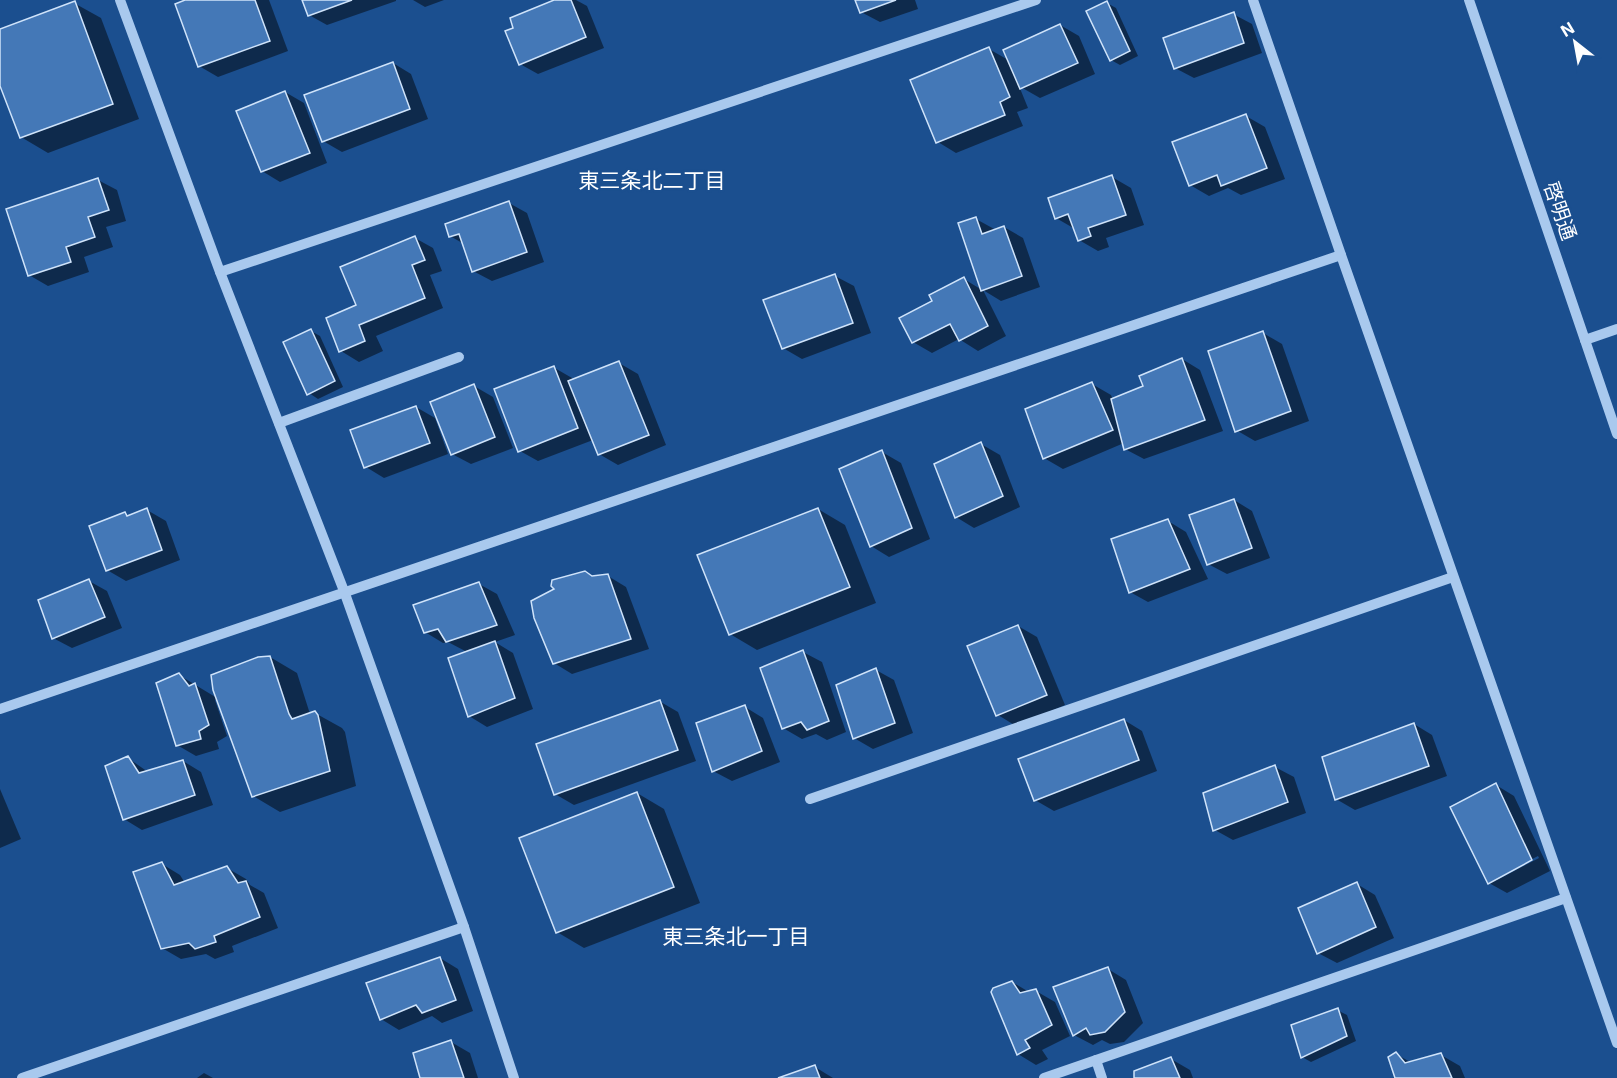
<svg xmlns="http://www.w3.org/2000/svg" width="1617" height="1078" font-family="Inter,'Noto Sans JP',sans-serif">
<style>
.shadow{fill:#0007;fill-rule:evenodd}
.building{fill:#4478b7;stroke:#cfe3fa;stroke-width:1.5}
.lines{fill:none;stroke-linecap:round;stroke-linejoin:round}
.minor{stroke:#a9c9ee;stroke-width:10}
.labels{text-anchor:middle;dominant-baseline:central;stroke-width:5;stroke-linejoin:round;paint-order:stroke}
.street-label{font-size:20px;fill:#fff;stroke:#1b4f8f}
.neighbourhood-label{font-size:21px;fill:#fff;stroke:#1b4f8f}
</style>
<rect width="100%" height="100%" fill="#1b4f8f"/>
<g class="shadow">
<path d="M190 0H269L288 51 218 77 199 66Z"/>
<path d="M303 0H396V1L327 25 309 15Z"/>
<path d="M413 0H444L425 7Z"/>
<path d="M558 0H576L587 6 604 48 538 74 520 64 515 29Z"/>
<path d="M857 0H915L918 9 880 22 861 12Z"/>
<path d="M74 3 101 18 139 119 48 153 21 137 0 81V31Z"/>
<path d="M1107 3 1116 8 1138 56 1120 65 1111 60Z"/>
<path d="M1233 14 1252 24 1262 53 1194 78 1175 68Z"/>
<path d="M1060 25 1079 36 1095 74 1040 98 1019 86 1028 108 1017 112 1023 126 956 153 938 142 989 49 1010 61Z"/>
<path d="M393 63 411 74 428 119 342 152 323 141Z"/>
<path d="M285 92 304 103 327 163 280 182 262 171Z"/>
<path d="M1246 116 1265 127 1285 179 1241 195 1228 188 1209 196 1190 185Z"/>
<path d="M1112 177 1131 188 1144 225 1106 238 1109 247 1098 251 1079 240 1075 229 1056 218Z"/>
<path d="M98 180 117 190 126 221 106 227 113 247 84 257 89 272 48 286 29 275Z"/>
<path d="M509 203 527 213 544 262 492 281 473 271 464 244 450 236Z"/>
<path d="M976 219 996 230 1004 227 1023 238 1040 287 1001 301 983 290 1006 336 978 351 959 339 932 353 913 342 934 301 964 279 982 290Z"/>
<path d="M415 238 433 248 442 271 430 275 443 308 376 336 383 351 359 362 341 351 358 306Z"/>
<path d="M835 276 854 286 871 333 802 359 783 348Z"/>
<path d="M311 331 320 336 343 387 318 399 309 393Z"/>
<path d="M1263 333 1282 344 1309 421 1255 441 1236 430Z"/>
<path d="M1182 359 1200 370 1223 431 1144 459 1125 449 1124 443 1063 469 1044 458 1092 384 1111 395 1113 400 1145 387Z"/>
<path d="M619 363 638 374 666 445 618 465 599 454 593 440 538 461 520 451 553 367 572 378 573 381Z"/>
<path d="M474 386 493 397 513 448 471 464 452 454Z"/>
<path d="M416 407 435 418 448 454 384 478 366 467 352 431Z"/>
<path d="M981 444 1000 455 1020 507 974 528 956 517Z"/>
<path d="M882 452 901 463 930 539 889 557 871 546Z"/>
<path d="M1234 500 1252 511 1270 558 1227 574 1208 564Z"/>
<path d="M818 509 845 525 876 603 757 650 730 634Z"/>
<path d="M147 510 166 521 180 560 126 581 107 570 125 514 130 517Z"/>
<path d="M1168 521 1186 532 1208 579 1148 602 1130 592Z"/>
<path d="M608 576 626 587 649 649 572 674 554 663 594 578Z"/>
<path d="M89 581 107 591 122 628 72 648 53 638Z"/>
<path d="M479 584 497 594 515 635 495 642 513 653 533 709 487 727 469 716 467 652 448 642 443 643 425 632Z"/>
<path d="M1018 626 1037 637 1065 705 1016 726 998 715Z"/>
<path d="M803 652 822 662 846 732 827 740 816 734 802 739 783 728Z"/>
<path d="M270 657 297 673 310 714 315 713 342 728 345 732 356 786 280 812 253 796 218 699 215 700 227 736 217 742 219 749 196 756 177 745 179 675 217 698Z"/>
<path d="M876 670 894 680 913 733 873 749 854 738Z"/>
<path d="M659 701 678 712 696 761 574 805 555 794Z"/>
<path d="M745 707 763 718 780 762 732 781 713 771Z"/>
<path d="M1124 720 1142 731 1157 771 1054 811 1035 800Z"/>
<path d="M1414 724 1432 735 1447 776 1355 810 1336 799Z"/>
<path d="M128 758 148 772 183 761 201 772 213 805 142 830 124 819Z"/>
<path d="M1275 767 1294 777 1306 813 1233 840 1215 830Z"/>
<path d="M1496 785 1514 796 1550 871 1507 893 1489 883ZM1538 856 1539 858 1497 880V877Z"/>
<path d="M0 789 21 839 0 848Z"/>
<path d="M637 793 664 809 700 903 584 948 557 932Z"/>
<path d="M162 864 180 875 185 883 227 868 246 879 250 885 264 893 278 928 232 946 234 952 215 959 206 954 181 959 162 948Z"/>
<path d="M1357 884 1375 895 1394 938 1337 963 1318 953Z"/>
<path d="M440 958 458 969 473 1011 442 1023 432 1016 399 1030 381 1019Z"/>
<path d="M1108 969 1126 980 1143 1023 1124 1042 1110 1044 1102 1040 1093 1045 1074 1035Z"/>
<path d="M1012 982 1029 992 1036 991 1055 1002 1070 1036 1042 1050 1048 1059 1036 1065 1018 1054Z"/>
<path d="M1337 1010 1347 1015 1356 1041 1311 1062 1302 1057Z"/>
<path d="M451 1042 470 1053 478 1078H421Z"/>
<path d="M1396 1054 1412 1063 1441 1055 1460 1066 1465 1078H1397Z"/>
<path d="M1171 1059 1190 1070 1193 1078H1136Z"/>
<path d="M815 1067 833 1078H783Z"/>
<path d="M204 1073 213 1078H197Z"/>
</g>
<g class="building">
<path d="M185 0H255L270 41 198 67 175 4Z"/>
<path d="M302 0H352L308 16Z"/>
<path d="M554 0H571L586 37 519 65 505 31 513 28 510 18Z"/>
<path d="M855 0H896L860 13Z"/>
<path d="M75 1 113 104 20 138 0 86V29Z"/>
<path d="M1107 1 1130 51 1110 61 1086 11Z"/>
<path d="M1234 12 1244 43 1174 69 1163 38Z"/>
<path d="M1060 24 1078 63 1020 89 1003 50Z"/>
<path d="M989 47 1010 97 1000 102 1005 115 936 143 910 80Z"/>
<path d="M393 62 410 109 322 142 304 95Z"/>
<path d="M285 91 310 153 261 172 236 111Z"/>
<path d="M1246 114 1267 168 1221 186 1217 175 1189 186 1172 142Z"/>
<path d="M1112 175 1126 215 1088 228 1091 236 1078 241 1068 214 1055 219 1048 198Z"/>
<path d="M98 178 109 210 88 217 95 237 66 247 71 262 28 276 6 209Z"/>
<path d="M509 201 527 252 472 272 459 234 449 237 445 224Z"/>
<path d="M976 217 982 234 1004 226 1022 276 981 291 958 223Z"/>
<path d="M415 236 425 260 412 265 425 298 359 325 365 341 339 352 326 318 356 305 340 267Z"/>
<path d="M835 274 853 323 782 349 763 300Z"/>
<path d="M964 277 988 326 959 341 950 324 912 343 899 318 932 301 929 295Z"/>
<path d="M311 329 335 381 307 395 283 342Z"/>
<path d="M1263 331 1291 411 1235 432 1208 351Z"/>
<path d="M1182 358 1205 420 1124 450 1111 399 1143 386 1139 376Z"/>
<path d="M619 361 649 435 598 455 568 381Z"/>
<path d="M554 366 578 428 518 452 494 389Z"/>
<path d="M1092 382 1113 430 1043 459 1025 409Z"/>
<path d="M474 384 495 437 451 455 430 402Z"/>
<path d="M416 406 430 443 364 468 350 430Z"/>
<path d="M981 442 1003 496 955 518 934 464Z"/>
<path d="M882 450 912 528 870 547 839 469Z"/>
<path d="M1234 499 1252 548 1207 565 1189 515Z"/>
<path d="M147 508 162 550 106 571 89 526 125 512 127 516Z"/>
<path d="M818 508 850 587 729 635 697 555Z"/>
<path d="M1168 519 1190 569 1129 593 1111 539Z"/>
<path d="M585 571 592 576 608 574 631 639 553 664 534 618 531 601 554 589 551 586 552 580Z"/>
<path d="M89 579 105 617 52 639 38 600Z"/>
<path d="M479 582 497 625 446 642 438 629 424 633 413 605Z"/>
<path d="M1018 625 1047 695 996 716 967 646Z"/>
<path d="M495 641 515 698 468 717 448 658Z"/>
<path d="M803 650 829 721 807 730 801 722 782 729 760 668Z"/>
<path d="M270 656 289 714 292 719 315 711 318 715 330 771 252 797 213 690 211 675 258 657Z"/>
<path d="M876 668 895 723 853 739 836 685Z"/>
<path d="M179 673 189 686 195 683 209 725 199 731 201 739 176 746 156 683Z"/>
<path d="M660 700 678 750 554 795 536 744Z"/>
<path d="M745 705 762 751 712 772 696 723Z"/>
<path d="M1124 719 1139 760 1034 801 1018 759Z"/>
<path d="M1414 723 1429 766 1335 800 1322 757Z"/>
<path d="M128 756 139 773 183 760 195 795 123 820 105 766Z"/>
<path d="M1275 765 1288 802 1213 831 1203 793Z"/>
<path d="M1496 783 1532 860 1488 884 1450 807Z"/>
<path d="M637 792 674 887 556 933 519 838Z"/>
<path d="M162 862 174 885 227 866 238 883 246 881 260 917 214 936 216 942 195 949 189 943 161 949 133 872Z"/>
<path d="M1357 882 1376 927 1317 954 1298 908Z"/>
<path d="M440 957 456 1000 422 1013 416 1005 380 1020 366 983Z"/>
<path d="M1108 967 1125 1012 1105 1032 1090 1035 1086 1028 1073 1036 1053 987Z"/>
<path d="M1012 981 1020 993 1036 989 1052 1025 1025 1040 1030 1048 1017 1055 991 992 993 988Z"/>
<path d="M1338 1008 1347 1036 1301 1058 1291 1025Z"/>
<path d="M451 1040 464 1078H420L413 1053Z"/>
<path d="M1396 1052 1405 1063 1441 1053 1452 1078H1395L1388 1057Z"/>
<path d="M1171 1057 1180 1078H1134V1071Z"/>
<path d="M815 1065 820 1078H778Z"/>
</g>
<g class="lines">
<g class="minor">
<path d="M120 0 220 272 344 591 464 927 514 1078"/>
<path d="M1253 0 1341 255 1617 1043"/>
<path d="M1469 0 1617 434"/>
<path d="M220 272 1036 0"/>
<path d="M1585 340 1617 329"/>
<path d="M279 423 459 357"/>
<path d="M0 709 1341 255"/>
<path d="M810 799 1453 577"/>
<path d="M1096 1060 1102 1078"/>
<path d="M22 1078 464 927"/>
<path d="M1044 1078 1566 898"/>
</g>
</g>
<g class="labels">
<g class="street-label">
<text transform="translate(1560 211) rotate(71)">啓明通</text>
</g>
<g class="neighbourhood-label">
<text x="652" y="180">東三条北二丁目</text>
<text x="736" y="936">東三条北一丁目</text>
</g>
</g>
<g transform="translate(1575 42) rotate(329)" stroke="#1b4f8f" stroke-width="4.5" paint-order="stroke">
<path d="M0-4.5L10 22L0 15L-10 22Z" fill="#ffffff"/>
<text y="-9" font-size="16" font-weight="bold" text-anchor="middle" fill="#ffffff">N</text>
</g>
</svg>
